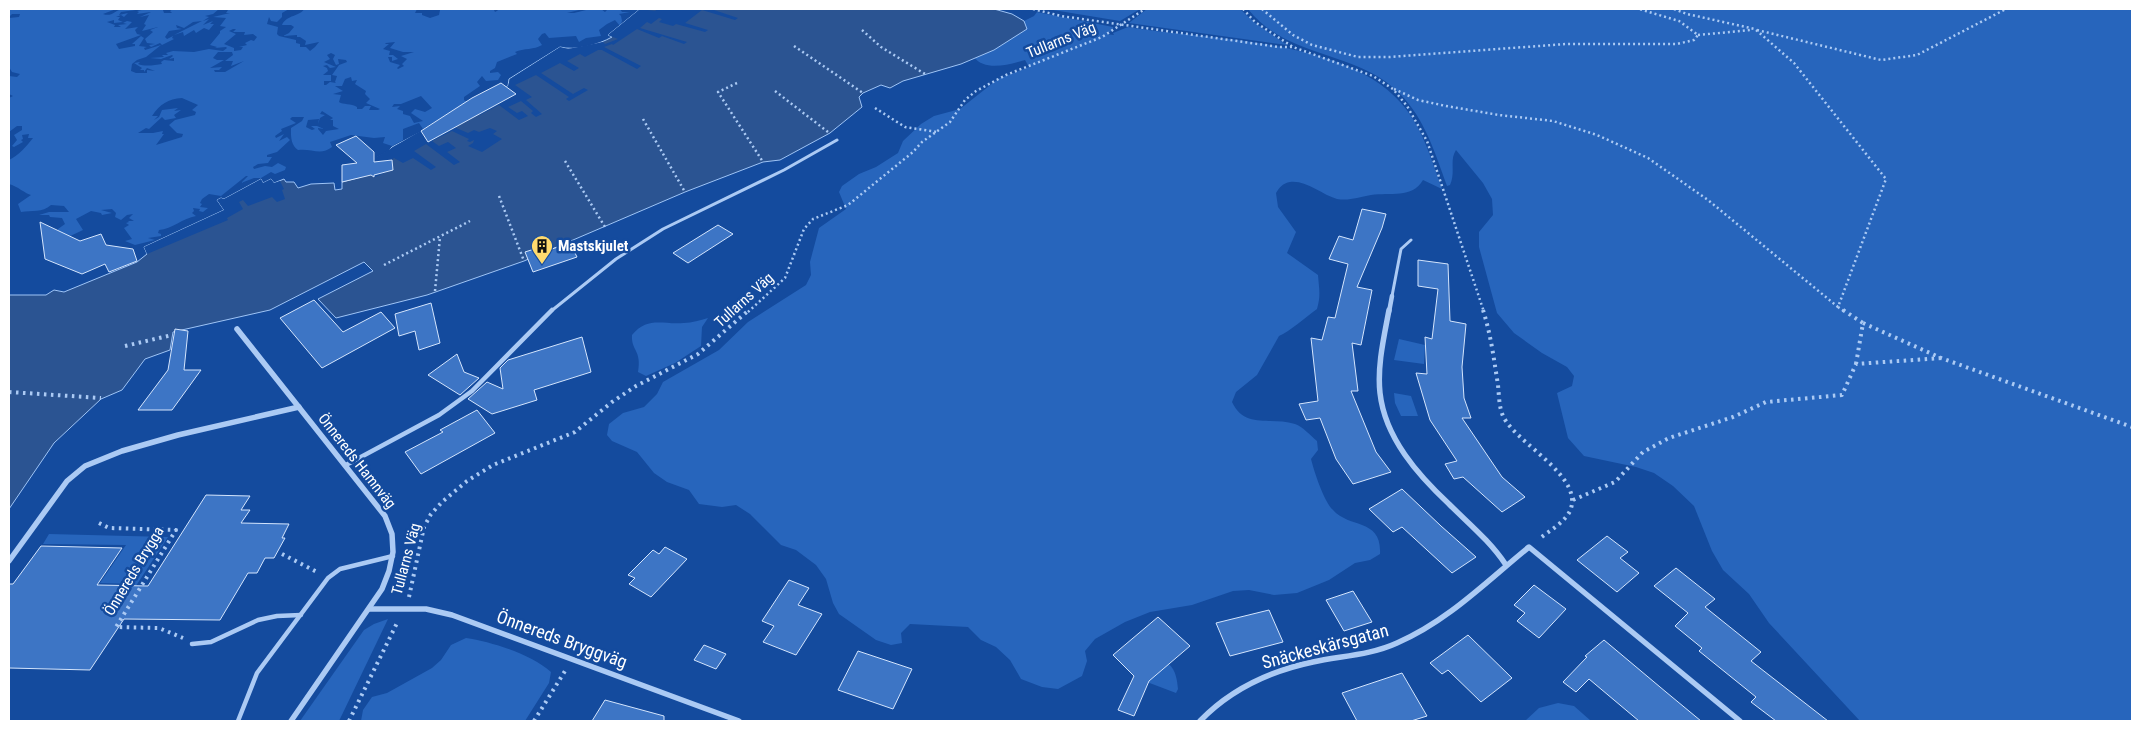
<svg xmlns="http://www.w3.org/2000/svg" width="2141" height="730" font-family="'Roboto Condensed',sans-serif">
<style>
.green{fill:#2765bc;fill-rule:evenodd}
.water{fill:#2b5492;stroke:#9ec4f6}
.pier{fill:#144b9e}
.building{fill:#3d75c5;stroke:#d4e5fd}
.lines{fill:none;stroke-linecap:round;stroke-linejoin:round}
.path-far1{stroke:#abcaf4;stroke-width:2.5;stroke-dasharray:2 3;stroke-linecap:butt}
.path{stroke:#abcaf4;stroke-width:4;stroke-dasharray:2.5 4.5;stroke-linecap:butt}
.service-far1{stroke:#abcaf4;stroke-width:3}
.service{stroke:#abcaf4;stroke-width:4.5}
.minor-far1{stroke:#abcaf4;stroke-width:4.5}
.minor{stroke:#abcaf4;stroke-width:5.5}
.labels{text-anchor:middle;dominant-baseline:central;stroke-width:5;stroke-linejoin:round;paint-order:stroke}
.street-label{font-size:15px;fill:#fff;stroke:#144b9e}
.poi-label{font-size:15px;font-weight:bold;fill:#fff;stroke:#144b9e;text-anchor:start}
.near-street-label{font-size:18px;fill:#fff;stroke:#144b9e}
</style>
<rect width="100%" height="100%" fill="#144b9e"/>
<g class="green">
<path d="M9 9H116L103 14C112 17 114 11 122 9 128 7 137 9 143 9L121 12 119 15 128 13 124 17 121 15 116 17H120L118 20 123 22 114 23V20L107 22 115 25 114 27H121L118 25 127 24 123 23 127 21 132 22 125 29 138 27 135 30 137 34 141 35 116 44 119 49 135 46V44H132L141 36 144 38 139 46 147 47 144 48 145 50 161 45 146 57 137 60 132 64 131 71 136 73H147V70L155 71 147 68 144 72V70H140L142 68 134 63 140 62 138 64C145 67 155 65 162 64L161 62 164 60 174 61V58L169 59 173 56 172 55 161 59 150 58 164 57 162 55H168L166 53 173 51 194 52 209 49 223 51 227 48 226 47 215 48 217 47 210 45 220 33V31L226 27 220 26 226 18 213 17 230 13H226L228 10 225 9H289L282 13V17L277 22 271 21 269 17 267 24 278 27 277 34 279 36 296 40V43L300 44V47H306L310 51 315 47 319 42 305 45 306 41 300 37H297V35L283 36 289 33 294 27 291 25H282C286 15 301 16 304 9H417L415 13H422V15L430 18 439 15 440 10 444 9H489L488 10H494L495 12 500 9H583L567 13H574L586 10 585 9H601L605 12 607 10 620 9 622 12H630L619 14 621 16 622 21 620 26 615 20 607 24 599 30 601 36 586 38 579 42 576 36 549 38 545 33 542 34 538 39 542 45C534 50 524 48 515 52L517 54 497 62 495 68 490 71V73L498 72 501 75 498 80 486 81 482 76 477 82 480 86 464 97V100L467 102 423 129 419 123 403 129V140L392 146 383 143 385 137 374 138 351 135 330 142 332 147C321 156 311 148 298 150 290 145 291 134 291 128L302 121 304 117H292L290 119 296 123 281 129 282 131 275 136 276 138 284 134 279 141 287 137 290 140 277 152 267 155V157H272L268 163 258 164 253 167 254 169 265 166 272 167 278 163 286 167 285 170 275 174 271 172 261 178H254L241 183 248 176H246L221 196 209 194 202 199 200 203 202 204 200 207 208 208 203 212 199 211 200 209 193 208 194 211 192 213 196 216C183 218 172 229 159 230L158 233 161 234V236L148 238 155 240 135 245 125 241 132 239 124 228 129 225 126 223 129 222 128 221H134L129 218 133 214 127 215 121 220 115 217 116 213 112 209 101 210 112 213 102 215 101 213 91 211 76 219 83 230 66 238 58 233V229L65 224 62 218 50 217 49 215H39L49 212H69L64 206 51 205C42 213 32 210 21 212L18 204 31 195C26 194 17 186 9 184V160C19 155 26 147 33 138H28L29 134 22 135 23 139 21 140 23 142 14 147 12 146 17 140 14 135 22 130V126H17L9 132V98L13 96 9 94V76L17 77 20 74 12 72 9 67V18L19 17 20 14H12L9 17ZM233 29H236L233 32H245L244 35 253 34 257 37 254 41 251 40 253 39 245 43 247 45 239 47H243L241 50 234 51V48L224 44 236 34 229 31ZM395 42 390 48 403 52H414L401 56 407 59 402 64 404 66 398 69 397 68 400 65 390 62 388 57H392V61L398 59 393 55H389L390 51 383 49 389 44H385L386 43ZM218 52H232L233 55 225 61H233L231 66 244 61 225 72H215L214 70H219L222 67 210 68 224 60H217L213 58ZM331 53 335 55 333 59 336 65 339 64 338 59 346 60 347 62 339 65 332 75 337 76 335 82 336 83 330 82 326 85H324V81H331V75H323L328 71 327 68 323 66 327 65 330 68 336 67 324 62 330 59 327 55ZM351 77 352 81 357 80 355 84 366 91 365 94 370 99 366 103 380 109 378 110H369L371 106H365L362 109H357V107C351 103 343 105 339 102L341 95 333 94 343 91 335 86H342L345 79ZM421 96 432 108 425 112 415 109 411 113 423 121 414 123 410 116 403 114V111L397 109 400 106 392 107 394 104H401ZM182 98 198 105 192 110 196 112 195 115 175 120 169 125 177 133 183 134 182 137 156 145 164 134H162L163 131 153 133H138L146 128 149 129 162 117 165 120 176 118 174 115 181 110 174 111 178 108 162 110 159 117 154 120 158 116H152C160 104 168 99 182 98ZM322 111 333 118 330 120H333V126L339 129 326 131 323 135 318 129V128L324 129 317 126H311L315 129 312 130 306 127 308 120 319 119 318 124 320 118 325 115 320 114Z"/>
<path d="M146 9V10L150 9 163 10 164 13H172L170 11 173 9H219L213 14 205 16 209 17 203 21 209 19 203 25 213 21 210 24H214L209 30 204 28 196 33 194 30 184 36 183 32 174 35 202 21 193 22 184 28 176 25 177 28 182 29 169 31 165 37 167 39 173 36 172 38 174 39 162 45 160 43 151 47 149 45 155 44 147 43 145 39 153 32 150 30 158 27 142 31 146 25 144 24 149 15 140 17 151 12 137 14 139 12 137 11Z"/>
<path d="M1047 9H1140L1120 21Z"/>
<path d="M1147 9H1240L1255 23 1287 45 1129 23Z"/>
<path d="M1248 9H2132V721H1860L1769 623 1749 594 1723 570 1712 551 1694 506 1673 486 1654 473 1636 467 1584 456 1568 438 1557 393 1572 386 1574 376 1567 367 1542 353 1514 333 1497 313 1479 247V232L1493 215 1492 199 1483 183 1456 150C1449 161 1456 171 1450 185L1447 186C1435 153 1425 119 1400 94 1358 50 1288 60 1248 9Z"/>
<path d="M1037 12 1113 27V30L1106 34 1114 35 1113 33 1128 27C1210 41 1352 37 1406 109 1424 132 1432 162 1442 189L1423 180C1412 199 1390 192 1371 195 1358 197 1350 201 1337 199 1322 195 1307 180 1290 182 1283 183 1279 188 1276 193L1278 207 1296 232 1287 253 1318 275C1319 289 1321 295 1317 309 1306 317 1289 332 1279 336L1257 375 1236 392 1232 402C1245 430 1271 416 1295 424 1303 427 1310 435 1317 441L1318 450 1311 459C1314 471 1324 502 1333 510 1350 529 1382 518 1380 554L1370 560 1355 563 1329 580 1297 593 1274 595 1249 590 1233 591 1192 605 1150 612 1125 622 1095 639 1085 651 1087 661 1082 676 1058 689 1042 687 1021 679 1010 660 996 647 981 640 968 627 910 624 901 633 902 643 891 645 876 640 839 614 833 603 826 579 816 565 796 550 781 545 750 514 736 505 722 507 699 504 689 490 667 482 654 473 637 452 612 441 607 435 609 424 623 413 644 407 657 394 663 382 719 350 748 322 806 285 811 275 810 262 819 228 846 209 839 192 842 186 859 174 876 167 898 153 903 141 921 124 934 116 960 109 998 79 1029 67 1025 60C1010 64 985 72 974 57L994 50 1026 29 1024 21 1034 16Z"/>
<path d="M708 318 702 327 701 346 675 363 646 376 638 372C642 350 631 351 632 335 648 316 662 325 684 323 692 323 700 320 708 318Z"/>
<path d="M1399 339 1425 345 1424 364 1394 360Z"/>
<path d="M1394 393 1411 396 1418 416H1401L1395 403Z"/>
<path d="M49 534 168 537 111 624H106L133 584 100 583 126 545 43 544Z"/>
<path d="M388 619 339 721H300L364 630 374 624Z"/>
<path d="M466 638C492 642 531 654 551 672L549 683 525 721H361L363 710 372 697 387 693 432 668 441 660 451 645Z"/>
<path d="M1169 664C1176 671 1177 680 1178 689L1176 693 1147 682Z"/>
<path d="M1558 703 1574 706 1591 721H1525L1539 708Z"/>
</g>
<path class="water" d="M640 9H994L1012 14 1024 21 1027 29 994 50 961 64 903 81 890 88 881 85 863 93 859 97 862 107 830 133 780 160 763 162 685 192 524 261 427 295 336 318 318 299 373 271 364 262 270 310 173 332 170 350 145 359 122 390 101 399 54 443 9 509V295H46L54 290 64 292 137 262 147 254 144 247 224 210 217 200 221 198 224 199 261 179 263 183 271 179 274 183 284 179 286 182H294L298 188 311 184 334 183 335 190 342 189V182L361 177 360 172 355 170 387 152 392 147 508 86 509 79 560 47C575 51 598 45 612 37L608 35Z"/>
<g class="pier">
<path d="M640 9 655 11 658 9H711L738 18 735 20 702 10 685 23 708 30 705 32 676 24 673 26 659 22 662 19 659 18 651 24 647 22 640 28 687 42 684 44 662 36 659 38 637 29 613 45 612 44 604 47 641 66 637 69 602 50H598L585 57 580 54 567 61 579 68 574 71 560 63 541 73 573 94 584 88 588 90 569 101 566 99 569 97 536 75 515 85 532 97 526 100 542 114 536 117 531 113 533 111 521 101 508 107 517 113 522 111 528 116 519 120 499 105 480 115 474 112 449 125 468 133 474 130 479 132 490 128 497 131 493 134 502 139 482 152 468 146 473 143 474 140 470 142 467 141 469 139 452 131 432 141 439 146 448 142 456 148 447 152 460 162 454 165 426 144 414 151 436 167 431 170 413 158 403 163 394 158 386 163 391 170 375 177 361 166 439 120 475 104 508 86 510 79 560 47 568 49 603 42 605 44 618 39 608 35Z"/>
<path d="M261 179 263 183 271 179 274 183 280 181 284 189 282 190 285 199 277 202 272 197 248 206 243 200 239 202 243 209 227 218 228 220 147 254 144 247 224 210 217 200 221 198 224 199Z"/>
</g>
<g class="building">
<path d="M501 83 516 94 428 142 421 131 472 98Z"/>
<path d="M356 136 374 152V162L392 160 393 170 374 175V177L371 175 342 182V165L357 163 336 145Z"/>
<path d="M1362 209 1386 214 1382 228 1357 287 1372 290 1361 345 1352 343 1358 391H1351L1376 452 1391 472 1353 484 1336 459 1320 418 1306 420 1299 404 1318 401 1311 338 1322 340 1328 317 1335 318 1348 264 1329 259 1339 236 1353 240Z"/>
<path d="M40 222 80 241 101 234 106 245 133 249 137 261 109 272 105 264 82 274 45 259Z"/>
<path d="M718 225 733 234 688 263 673 253Z"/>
<path d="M570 243 577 257 533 272 525 252 550 244 552 249Z"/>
<path d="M1418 260 1448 264 1450 321 1466 324 1462 367 1464 398 1471 418H1462L1502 477 1525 497 1502 512 1463 477 1454 479 1445 464 1457 461 1430 420 1416 373 1427 374 1425 337 1432 339 1438 289 1418 286Z"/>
<path d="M314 300 343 332 381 312 395 328 322 368 280 318Z"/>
<path d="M431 303 440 343 419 350 415 331 399 336 395 314Z"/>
<path d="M175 329 188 331 184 370H201L172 410H138L168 370Z"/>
<path d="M582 337 591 372 534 390 537 400 492 414 468 399 487 382 503 389 500 368 508 360Z"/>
<path d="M457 354 464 372 479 378 460 395 428 375Z"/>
<path d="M477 410 495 433 421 474 405 452 443 432 440 430Z"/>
<path d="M1402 489 1441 526 1476 557 1452 573 1402 527 1393 532 1369 509Z"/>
<path d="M206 495 250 496 241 510H250L241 523 289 524 282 538H285L274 558H265L257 573H248L220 620 124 619 90 670 9 668V584H13L41 546 122 548 97 585 148 586Z"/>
<path d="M1607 536 1628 552 1620 558 1639 573 1617 592 1577 560Z"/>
<path d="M665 547 687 559 651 597 629 584 635 578 628 575 653 550 659 554Z"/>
<path d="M1676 568 1715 599 1705 607 1761 652 1751 661 1828 721H1776L1751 702 1756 697 1699 651 1702 648 1675 626 1688 613 1654 586Z"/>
<path d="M789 580 809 588 798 605 822 614 796 655 763 642 774 626 762 621Z"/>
<path d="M1534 585 1566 609 1539 638 1517 621 1525 613 1514 605Z"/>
<path d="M1353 591 1372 622 1344 631 1326 600Z"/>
<path d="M1269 610 1283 642 1230 656 1216 623Z"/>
<path d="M1158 617 1190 646 1149 681 1134 716 1118 710 1134 676 1113 655Z"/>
<path d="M1468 635 1512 678 1481 702 1448 670 1442 674 1430 663Z"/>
<path d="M1604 640 1666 692 1701 721H1639L1589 679 1576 692 1563 682 1587 657 1585 656Z"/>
<path d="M704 645 726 654 716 669 694 660Z"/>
<path d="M858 651 912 669 893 709 838 690Z"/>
<path d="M1402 673 1427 716 1411 721H1357L1342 693Z"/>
<path d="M605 700 664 716V721H592Z"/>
</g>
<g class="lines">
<g class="path-far1">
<path d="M1033 9 1061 16 1279 47H1292"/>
<path d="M1243 9 1255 22 1293 47 1373 76 1393 89 1407 106 1427 141 1484 312"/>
<path d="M1262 9 1293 35 1312 45 1358 57H1389L1566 44H1677L1694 40 1698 35 1679 21 1639 9"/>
<path d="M1674 9 1687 14 1755 29 1794 63 1886 179 1838 307 1845 312"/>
<path d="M862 30 881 47 925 74"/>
<path d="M1757 30 1881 60 1917 55 2006 9"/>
<path d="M1698 35 1751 30"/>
<path d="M794 46 863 93"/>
<path d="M737 83 718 92 763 162"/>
<path d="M1394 89 1418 100 1446 106 1499 115 1553 121 1597 135 1648 158 1708 200 1838 307"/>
<path d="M775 91 828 132"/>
<path d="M875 108 905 127 937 132"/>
<path d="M643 119 685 192"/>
<path d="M565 161 605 227"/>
<path d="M499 196 524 261"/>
<path d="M384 265 470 221"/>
<path d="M435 291 440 237"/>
<path d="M748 312 785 278 804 229 813 219 848 205 913 152 922 142 950 122 965 100 976 91 1006 75 1102 37 1145 9"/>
</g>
<g class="path">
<path d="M1483 310C1491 335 1494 360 1498 385 1499 395 1499 407 1503 416 1516 444 1585 476 1570 511 1564 523 1549 531 1539 539"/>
<path d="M1843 310 1863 323 1856 364"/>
<path d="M1863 323 1941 358 2132 427"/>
<path d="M125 346 172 335"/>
<path d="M9 392 101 398"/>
<path d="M1573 500 1615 482 1643 452 1669 438 1733 417 1766 402 1842 395 1856 364 1941 358"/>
<path d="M99 523 109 528 176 530 116 627 159 628 183 638"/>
<path d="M282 554 317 572"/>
<path d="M409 597 424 527 431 514 442 502 467 481 493 465 575 432 612 402 636 386 698 354 749 310"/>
<path d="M349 721 398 621"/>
<path d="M534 721 565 671"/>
</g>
<g class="service-far1">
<path d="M1392 296 1401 249 1411 240"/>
<path d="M550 312 616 259 663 229 784 170 837 140"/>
</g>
<g class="service">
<path d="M346 465 439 415 472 391 552 310"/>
<path d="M192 644 211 642 258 620 277 616 301 615"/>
<path d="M238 721 257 673 328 578 340 569 393 556"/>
</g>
<path class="minor-far1" d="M1389 312 1392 296"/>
<g class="minor">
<path d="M1389 310C1384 337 1377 366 1380 393 1385 438 1418 475 1449 504 1469 524 1490 541 1506 565"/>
<path d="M237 329 385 516 392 534 393 552 389 571 382 589 291 721"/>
<path d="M9 561 67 481 85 466 122 451 178 435 299 407"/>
<path d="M370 609H426L452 615 739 721"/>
<path d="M1200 721C1230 690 1270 671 1313 662 1341 656 1371 655 1397 643 1448 621 1487 581 1529 547L1740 721"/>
</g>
</g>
<defs>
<g id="building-pin" transform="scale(1.125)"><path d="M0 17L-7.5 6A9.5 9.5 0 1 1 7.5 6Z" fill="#ffda6e" stroke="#144b9e"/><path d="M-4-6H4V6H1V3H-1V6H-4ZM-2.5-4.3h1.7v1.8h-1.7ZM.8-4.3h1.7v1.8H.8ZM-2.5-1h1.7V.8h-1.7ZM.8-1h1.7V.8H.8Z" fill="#111"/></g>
</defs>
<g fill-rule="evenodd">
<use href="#building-pin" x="542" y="246"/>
</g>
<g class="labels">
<g class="street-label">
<text transform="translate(1061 40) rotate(-22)">Tullarns Väg</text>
<text transform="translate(744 300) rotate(-42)">Tullarns Väg</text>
<text transform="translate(357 461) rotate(52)">Önnereds Hamnväg</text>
<text transform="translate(406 559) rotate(-75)">Tullarns Väg</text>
<text transform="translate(134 571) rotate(-59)">Önnereds Brygga</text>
</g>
<g class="poi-label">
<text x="558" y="246">Mastskjulet</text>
</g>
<g class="near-street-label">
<text transform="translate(562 639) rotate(20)">Önnereds Bryggväg</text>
<text transform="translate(1325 646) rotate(-15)">Snäckeskärsgatan</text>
</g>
</g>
<rect width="2141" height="730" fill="none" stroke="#ffffff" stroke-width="20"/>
</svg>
